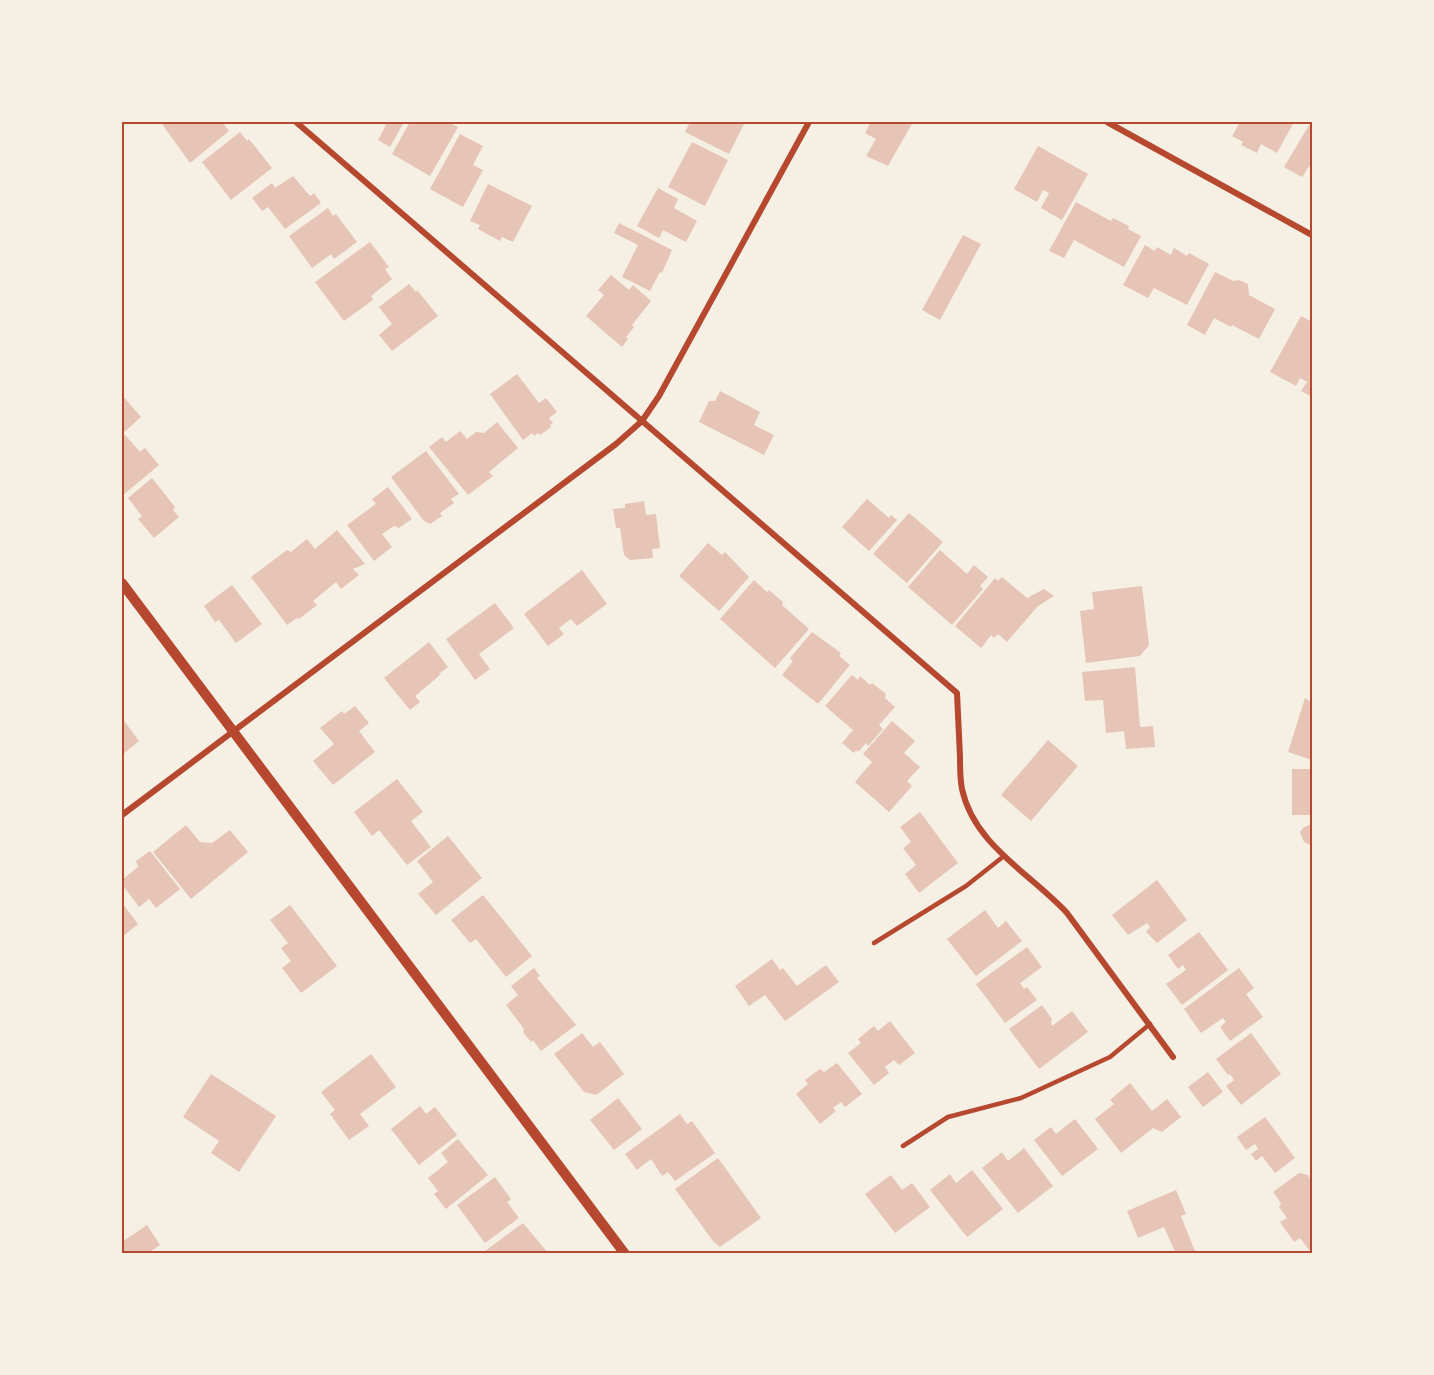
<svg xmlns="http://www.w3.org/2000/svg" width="1434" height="1375" font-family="Helvetica,sans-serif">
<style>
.building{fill:#e6c5b7}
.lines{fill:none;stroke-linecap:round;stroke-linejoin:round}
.service{stroke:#b5482f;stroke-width:4.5}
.minor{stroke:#b5482f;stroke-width:6}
.tertiary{stroke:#b5482f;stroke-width:10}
.neatline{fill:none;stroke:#b5482f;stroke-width:2}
</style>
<rect width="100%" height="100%" fill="#f6efe4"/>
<g class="building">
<path d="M166 122H222L229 131 190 163 162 124Z"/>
<path d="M378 122H404L390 147 378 140 386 125Z"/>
<path d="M410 122H448L458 127 430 176 392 154Z"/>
<path d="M690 122H745L729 154 685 132Z"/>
<path d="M871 122H913L888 166 866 156 876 139 865 133Z"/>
<path d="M1240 122H1294L1277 153 1261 144 1257 153 1241 145 1243 142 1232 136Z"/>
<path d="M1311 122H1312V166L1310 165 1302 177 1284 167Z"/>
<path d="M240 132 247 141 249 139 272 168 231 200 202 162Z"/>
<path d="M460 134 483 146 473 165 483 170 463 207 430 189Z"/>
<path d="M692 142 728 160 705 206 668 187Z"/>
<path d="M1038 146 1088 174 1062 220 1041 208 1049 193 1043 190 1037 202 1014 189Z"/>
<path d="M293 176 310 196 314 193 321 203 285 229 268 207 262 211 252 198 272 183 275 188Z"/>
<path d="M488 184 532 206 513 242 502 237 500 241 478 229 480 225 470 221Z"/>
<path d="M658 188 678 199 674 208 697 221 686 242 663 230 659 238 637 226Z"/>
<path d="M1076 202 1111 221 1113 218 1129 226 1128 229 1141 236 1124 267 1074 240 1064 258 1049 251Z"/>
<path d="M328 208 333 216 336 214 357 242 334 259 331 254 312 268 289 236Z"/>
<path d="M619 223 672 250 662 273 660 272 650 291 622 277 638 245 614 233Z"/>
<path d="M963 235 981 244 940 320 922 310Z"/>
<path d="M370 242 389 267 385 269 392 279 371 296 373 300 344 321 315 282Z"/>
<path d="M1145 245 1155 251 1157 247 1171 255 1174 248 1187 256 1189 253 1209 264 1187 305 1154 288 1148 298 1123 285Z"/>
<path d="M1215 272 1233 281 1239 280 1248 284 1249 295 1275 309 1259 339 1232 325 1231 327 1214 318 1205 335 1187 325Z"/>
<path d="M611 275 629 290 633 285 651 301 632 325 634 327 626 337 628 339 622 347 586 316 604 295 598 290Z"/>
<path d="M409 284 416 292 417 290 438 316 392 351 379 335 392 324 379 307Z"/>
<path d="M1301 316 1312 322V397L1301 391 1307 382 1300 378 1296 386 1270 372Z"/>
<path d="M517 374 539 403 546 398 557 412 549 418 553 423 550 425 551 427 540 435 538 433 534 436 532 433 523 440 490 394Z"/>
<path d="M720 391 760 412 754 425 774 435 764 455 699 422 709 401H715Z"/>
<path d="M122 395 141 417 122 434Z"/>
<path d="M497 422 518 448 489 472 493 476 468 495 429 447 442 437 446 442 460 431 467 439 476 432 484 433Z"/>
<path d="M125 435 140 452 145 448 159 465 122 496V438Z"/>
<path d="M426 451 459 494 451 499 454 503 440 513 442 516 430 524 424 521 391 477Z"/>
<path d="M152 478 175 507 173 510 179 517 154 538 138 519 142 516 128 498Z"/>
<path d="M388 487 412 519 399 528 394 526 382 534 392 547 374 561 347 525 376 504 372 499Z"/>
<path d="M867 499 889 518 891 515 897 520 869 551 842 527Z"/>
<path d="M644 501 646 515 656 514 660 548 652 549 653 558 630 560 624 555 620 528H616L613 509 625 508V504Z"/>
<path d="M909 513 943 542 907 583 873 554Z"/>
<path d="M337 530 365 564 353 569 359 575 341 589 336 582 313 601 317 605 299 619 297 618 287 625 251 577 287 550 291 552 307 539 315 549Z"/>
<path d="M708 543 722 555 725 552 749 577 719 611 679 576Z"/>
<path d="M940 550 967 574 974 565 988 577 980 586 983 589 952 625 908 587Z"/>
<path d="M582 570 607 604 577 626 571 619 559 628 564 634 548 646 524 614Z"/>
<path d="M1002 577 1027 598 1044 589 1054 596 1038 606 1007 642 998 634 994 638 991 635 981 648 955 626 995 578 998 581Z"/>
<path d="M754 580 767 592 769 590 783 602 782 605 809 629 775 668 720 619Z"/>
<path d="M232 585 262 624 236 643 219 620 215 622 204 606Z"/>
<path d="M1142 586 1149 645 1140 656 1086 663 1080 611 1094 609 1092 592Z"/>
<path d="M495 603 514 628 479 654 490 669 475 680 446 639Z"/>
<path d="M812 632 841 653 839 656 850 665 818 704 782 675 793 661 790 658Z"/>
<path d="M429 642 448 667 439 674 440 675 415 696 420 702 410 710 384 678Z"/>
<path d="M1135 667 1140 727 1153 726 1155 747 1126 749 1124 731 1106 733 1103 700 1085 701 1082 672Z"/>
<path d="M852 675 858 680 860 676 870 685 872 683 886 694 885 698 895 707 879 725 883 729 868 746 866 743 858 752 856 750 854 753 842 743 853 730 825 706Z"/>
<path d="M1305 698 1312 703V760L1288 752Z"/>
<path d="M355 706 369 723 359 731 375 752 333 785 313 761 334 744 320 728 342 711 344 714Z"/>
<path d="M122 718 139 741 122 755Z"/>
<path d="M892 721 915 741 904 753 920 767 907 781 912 786 889 812 855 782 872 762 863 754Z"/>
<path d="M1048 740 1078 766 1031 821 1001 795Z"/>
<rect x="1292" y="769" width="20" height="46"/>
<path d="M397 779 423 812 411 821 431 847 407 865 379 830 372 836 354 812Z"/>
<path d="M920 812 958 863 919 893 905 874 916 865 903 848 911 842 900 827Z"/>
<path d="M1312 824V846L1304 842 1300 832 1304 827Z"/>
<path d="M186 825 200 842 212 843 230 830 248 852 191 899 153 852Z"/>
<path d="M448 836 482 878 436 915 418 894 433 882 417 861Z"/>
<path d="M150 851 180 889 156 908 149 899 139 907 122 884V880L138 867 136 861Z"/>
<path d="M1157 880 1187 920 1157 943 1146 932 1150 927 1147 923 1128 935 1112 915Z"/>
<path d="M483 895 532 956 506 977 476 939 470 943 451 920Z"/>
<path d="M122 903 138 924 122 937Z"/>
<path d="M290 905 337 966 301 993 282 968 291 961 281 948 288 943 270 920Z"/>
<path d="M985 910 998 928 1006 921 1022 941 976 976 947 939Z"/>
<path d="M1199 932 1228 970 1182 1005 1166 984 1186 970 1183 965 1178 969 1168 955Z"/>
<path d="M1027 947 1042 967 1020 983 1024 989 1027 987 1037 1000 1005 1023 976 984Z"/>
<path d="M772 959 780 970 783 968 797 986 826 965 839 982 785 1021 765 995 749 1006 735 986Z"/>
<path d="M534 968 540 976 537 978 576 1025 541 1051 533 1040 531 1042 523 1032 524 1029 506 1005 518 995 511 986Z"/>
<path d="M1239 968 1254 988 1246 994 1263 1017 1230 1041 1220 1027 1226 1022 1223 1018 1201 1033 1184 1009Z"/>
<path d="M1042 1005 1052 1019 1051 1022 1052 1026 1072 1011 1088 1032 1039 1069 1009 1029Z"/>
<path d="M890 1021 915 1053 899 1065 894 1060 885 1067 889 1073 874 1085 848 1053 861 1043 858 1039 874 1026 878 1031Z"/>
<path d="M582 1033 593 1047 600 1042 624 1074 596 1095 584 1092 554 1054Z"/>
<path d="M1251 1033 1281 1074 1241 1105 1226 1086 1234 1080 1230 1074 1228 1075 1216 1059Z"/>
<path d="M371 1054 396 1087 360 1114 369 1126 349 1140 330 1114 335 1110 321 1092Z"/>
<path d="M837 1063 862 1094 845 1107 841 1102 833 1108 836 1111 820 1124 796 1094 808 1084 805 1080 820 1069 824 1072Z"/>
<path d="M1208 1072 1223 1092 1203 1107 1188 1087Z"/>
<path d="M211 1074 276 1116 239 1172 211 1153 219 1141 183 1117Z"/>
<path d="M1130 1083 1152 1111 1167 1099 1181 1117 1162 1132 1153 1128 1121 1153 1095 1119 1114 1104 1110 1100Z"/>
<path d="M618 1098 642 1129 614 1150 590 1120Z"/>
<path d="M420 1106 426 1114 435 1107 457 1135 419 1165 391 1129Z"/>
<path d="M680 1114 687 1124 692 1121 715 1153 675 1181 668 1172 662 1176 651 1159 637 1170 625 1154Z"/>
<path d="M1265 1117 1295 1158 1275 1173 1262 1156 1256 1161 1251 1154 1258 1149 1255 1144 1246 1150 1237 1137Z"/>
<path d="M1075 1119 1098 1149 1062 1176 1034 1140 1051 1127 1056 1134Z"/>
<path d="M458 1139 488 1175 446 1209 434 1194 438 1191 428 1178 448 1162 441 1153Z"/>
<path d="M1024 1148 1053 1186 1018 1213 982 1168 1002 1152 1008 1161Z"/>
<path d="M718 1158 761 1218 720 1247 713 1241 675 1189Z"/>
<path d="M972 1170 1003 1209 967 1237 930 1190 950 1174 956 1183Z"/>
<path d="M1299 1173 1308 1175 1312 1184V1247L1309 1250 1300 1238 1294 1242 1280 1222 1287 1218 1279 1207 1281 1203 1273 1192Z"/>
<path d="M891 1175 902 1190 912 1183 930 1207 895 1233 865 1194Z"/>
<path d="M495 1177 511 1199 507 1202 519 1218 485 1243 457 1205Z"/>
<path d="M1176 1190 1186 1214 1181 1216 1196 1254H1176L1164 1227 1138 1238 1127 1211Z"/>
<path d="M523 1223 549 1254H481Z"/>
<path d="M147 1225 160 1245 147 1254H122V1242Z"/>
</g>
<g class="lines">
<g class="service">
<path d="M874 943 966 886 1004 856"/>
<path d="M903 1146 948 1117 1021 1098 1110 1057 1150 1024"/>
</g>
<g class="minor">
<path d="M296 122 957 693C958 714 959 735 960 757 960 767 960 779 962 789 974 845 1030 873 1067 913L1173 1057"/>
<path d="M1107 122 1312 235"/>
<path d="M122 815 616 444 642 421 659 396 809 122"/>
</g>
<path class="tertiary" d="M122 583 625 1254"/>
</g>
<rect width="1434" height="1375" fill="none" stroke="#f6efe4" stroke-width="246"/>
<rect x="123" y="123" width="1188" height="1129" class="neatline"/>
</svg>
